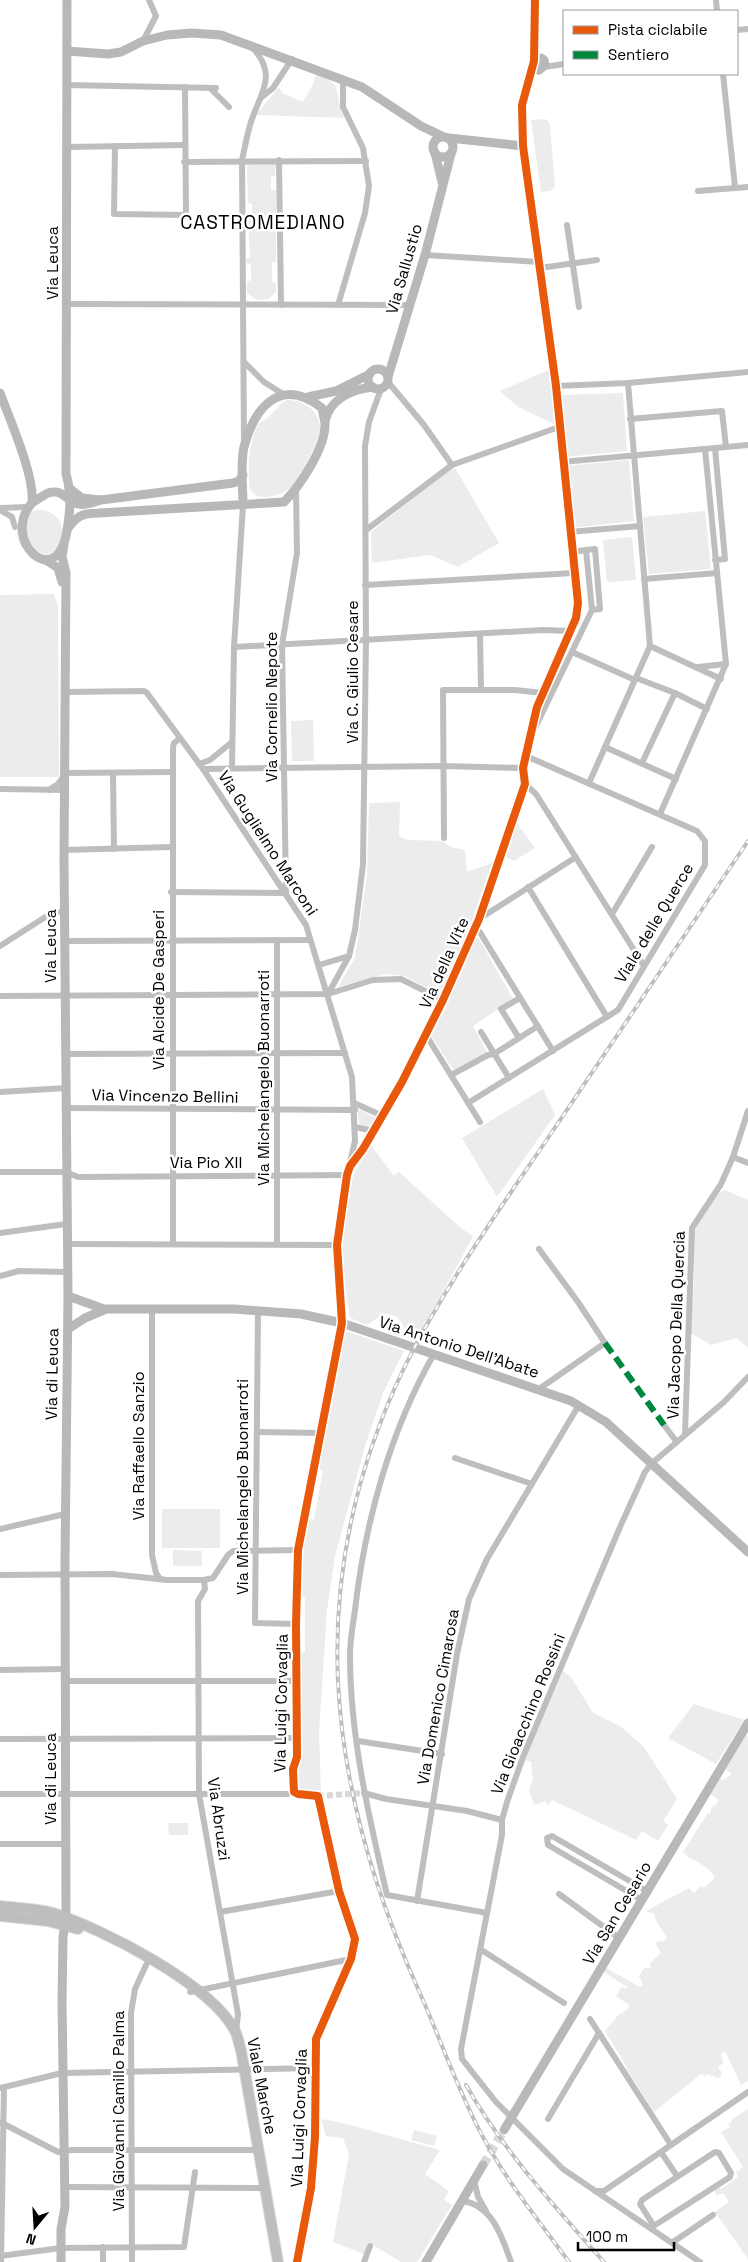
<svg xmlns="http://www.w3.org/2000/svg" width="748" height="2262" font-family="'Space Grotesk',sans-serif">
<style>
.green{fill:#ececec}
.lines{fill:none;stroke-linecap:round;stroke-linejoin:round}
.street-tunnel{stroke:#d9d9d9;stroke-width:6;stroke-dasharray:6 3;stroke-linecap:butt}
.secondary-tunnel{stroke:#d9d9d9;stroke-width:9;stroke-dasharray:9 4.5;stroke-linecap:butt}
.primary-casing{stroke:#dbdbdb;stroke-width:12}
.street{stroke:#bebebe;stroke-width:6}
.secondary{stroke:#b8b8b8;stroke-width:9}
.primary{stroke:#bebebe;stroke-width:10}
.rail-casing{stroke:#bebebe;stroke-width:4}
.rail{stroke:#fff;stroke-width:2;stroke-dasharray:5.5;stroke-linecap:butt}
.quiet{stroke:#00873e;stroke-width:6;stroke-dasharray:12 6;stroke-linecap:butt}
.cycleway-casing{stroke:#fff;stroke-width:11}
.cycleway{stroke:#e8590c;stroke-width:8}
.labels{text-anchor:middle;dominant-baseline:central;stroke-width:5;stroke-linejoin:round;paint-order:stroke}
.street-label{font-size:16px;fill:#000;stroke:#fff}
.quarter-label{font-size:19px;letter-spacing:1px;fill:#000;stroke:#fff}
</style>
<rect width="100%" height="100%" fill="#fff"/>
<g class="green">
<path d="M316 74C346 85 333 93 344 118L256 115 279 87 282 93 303 102 313 84Z"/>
<path d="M545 119 549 122 550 126 555 187 551 191 541 192 531 120Z"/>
<path d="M276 163 275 176 271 177V190H276V262H272V281L276 283V291L269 299 256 300 247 293V282L251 280V265L246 263V259L250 257 248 221 252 220V204L248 203 247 164Z"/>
<path d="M551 369 554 424 518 407 500 391Z"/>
<path d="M623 393 627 451 566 457 560 395Z"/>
<path d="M287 400C302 400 318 409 320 426 321 438 300 478 291 487 282 496 257 503 250 489 249 486 249 481 249 477 248 460 250 437 260 422 269 420 277 405 287 400Z"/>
<path d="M629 460 634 521 572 528 565 466Z"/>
<path d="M455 468 499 543 458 567 430 555 372 563 371 532 444 473Z"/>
<circle cx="40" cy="533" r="23"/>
<path d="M705 511 711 569 649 574 643 517Z"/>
<path d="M632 537 636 580 607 582 603 540Z"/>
<path d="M54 594 58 606 59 777H0V595Z"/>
<path d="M313 720 314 761H292L291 721Z"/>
<path d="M400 802 399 836 408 840 443 841 451 847 465 850 467 872 492 863 471 923 441 995 405 976 385 974 338 987 355 958 367 875 369 803Z"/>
<path d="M516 822 535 848 514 861 504 856Z"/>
<path d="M475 938H478L481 942 513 999 473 1026 487 1052 455 1069 452 1068 431 1035 447 1005Z"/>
<path d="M543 1089 555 1115 497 1197 462 1138Z"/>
<path d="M360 1110 377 1118 372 1127 359 1124 358 1111Z"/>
<path d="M370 1144 394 1176 399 1172 462 1229 473 1236 416 1342 408 1339C406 1326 396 1309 381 1316 376 1318 372 1322 367 1325L350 1318 346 1293 342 1239 353 1176Z"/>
<path d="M725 1190 748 1200V1348L737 1338 711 1345 689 1332C692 1324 690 1320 691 1313 695 1291 694 1268 694 1246 690 1230 709 1196 725 1190Z"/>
<path d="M349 1332 404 1351 383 1393 365 1446 335 1556 327 1610 319 1732 321 1793 316 1794 309 1790 305 1793 299 1791C294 1781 297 1769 301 1760V1653L305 1652V1597H302L301 1559 309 1519 314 1520 323 1471 319 1469 345 1333Z"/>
<rect x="162" y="1509" width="58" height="39"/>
<path d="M244 1525C249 1528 249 1538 246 1544L241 1546 236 1544 235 1538Z"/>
<path d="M173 1550 202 1551V1566H173Z"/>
<path d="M563 1671 571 1677 593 1713 620 1726 644 1747 677 1799 663 1821 668 1825 658 1841 642 1831 636 1840 552 1800 548 1806 546 1801 534 1805 529 1789 533 1780 531 1762 525 1760Z"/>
<path d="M694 1704 744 1720 716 1764 668 1738Z"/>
<path d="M746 1735 748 1737V2081L741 2085 725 2051 721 2054 723 2064 718 2066 722 2075 718 2078 707 2074 705 2076 701 2074 654 2112 626 2068 627 2067 605 2031 620 2013 621 2014 628 2009 629 2005 616 1996 622 1987 626 1989 627 1987 604 1972 606 1968 640 1987 643 1985 639 1976 645 1967 649 1969 651 1967 650 1963 661 1953 655 1943 662 1940 663 1942 667 1938 654 1917 655 1914 646 1911 689 1888 694 1893 701 1886 704 1888 715 1878C708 1863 693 1863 683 1852L708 1813 710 1814 712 1806 714 1807 719 1800 710 1794 720 1778 723 1780 732 1774 726 1769Z"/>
<path d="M168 1823H188V1835H169Z"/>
<path d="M748 2109V2259L715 2212 729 2202 723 2193 717 2196 714 2191 719 2187 721 2189 738 2177 736 2172 743 2167 721 2132 730 2127 728 2124 732 2122 731 2120Z"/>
<path d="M321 2119 343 2123 440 2150 425 2174 449 2191 444 2200 452 2205 417 2262H401L368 2242 364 2254 333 2242 349 2154 343 2138 326 2136Z"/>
<path d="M414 2130 437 2136 434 2146 411 2140Z"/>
</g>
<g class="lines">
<path class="street-tunnel" d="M318 1796 364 1793"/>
<path class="secondary-tunnel" d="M483 2165 504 2130"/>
<g class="primary-casing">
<g id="primary">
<path d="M0 1906C17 1908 36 1908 53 1913 103 1929 211 1984 235 2031 238 2037 239 2044 241 2050L278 2262"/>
<path d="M0 1916 48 1921 78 1929"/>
</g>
</g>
<g class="street">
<path d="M716 0 717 11"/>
<path d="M737 30 748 29"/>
<path d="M143 41 156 16 149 0"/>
<path d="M544 67 564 64"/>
<path d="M723 74 735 187"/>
<path d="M66 85 216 88"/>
<path d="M210 88 229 107"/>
<path d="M262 97 273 88 292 59"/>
<path d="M115 146 114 214 186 215 185 87"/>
<path d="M67 147 185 145"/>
<path d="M279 160 281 305"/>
<path d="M184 162 366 161"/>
<path d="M698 191 748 187"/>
<path d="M567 225 579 307"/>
<path d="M425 255 539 262"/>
<path d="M540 268 597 260"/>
<path d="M66 304 410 305"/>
<path d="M338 305 365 213 369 186 363 148 343 107V80"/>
<path d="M244 362 264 382 283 394"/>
<path d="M388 382 424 425 452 465"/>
<path d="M556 386 628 383 748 372"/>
<path d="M630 419 722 411 726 447"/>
<path d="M244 442 242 160C245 147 247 134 251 122 260 93 279 76 252 47"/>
<path d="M715 448 725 559 715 560"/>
<path d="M562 462 748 445"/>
<path d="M0 508 27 507"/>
<path d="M0 510 12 517 15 527"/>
<path d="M366 530 452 465 559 427"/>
<path d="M569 532 640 526"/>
<path d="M586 550 595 549 600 609 592 610"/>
<path d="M644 579 717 573"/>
<path d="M365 585 574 573"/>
<path d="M480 635 481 689"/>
<path d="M650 646 721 679"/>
<path d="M234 647 543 630 571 631"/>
<path d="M572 652 635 680"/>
<path d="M698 667 726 664"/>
<path d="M636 678 675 693 707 709"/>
<path d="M65 692 144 691 147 693 203 769 306 925 352 1077 355 1141 347 1175 337 1245 342 1323 298 1550 296 1624 297 1757 293 1769 294 1792"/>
<path d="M535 728 592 610 586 550 572 552"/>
<path d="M605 747 676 779"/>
<path d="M642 763 675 693"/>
<path d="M199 764 210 760 232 742"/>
<path d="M232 768 234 647 243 505"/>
<path d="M203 769 443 766 523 768"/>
<path d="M113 773 114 849"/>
<path d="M589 783 650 646 628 383"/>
<path d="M525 784 536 794 644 966"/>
<path d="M0 789 66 790"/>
<path d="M49 790 58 784 66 773 173 772"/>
<path d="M660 814 726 664 705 449"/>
<path d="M444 838 443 690H515L543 693"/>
<path d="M64 850 171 847"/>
<path d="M528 887 607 1017"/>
<path d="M171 892 286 893 282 645 297 553 296 490"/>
<path d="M612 914 652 847"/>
<path d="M479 919 576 857"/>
<path d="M476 926 553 1051"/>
<path d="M65 941 310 940"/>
<path d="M277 941V1244"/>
<path d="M0 946 50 914 65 911"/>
<path d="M319 965 349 956"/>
<path d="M328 994 349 956 355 930 363 864 366 640 365 446 369 422 381 389"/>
<path d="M0 996 328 994 373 980 401 979 443 1000"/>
<path d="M481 1032 509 1078"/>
<path d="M426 1035 480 1122"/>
<path d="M519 1038 501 1009 520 998"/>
<path d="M65 1054 345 1053"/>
<path d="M451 1075 488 1055 494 1054 538 1026"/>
<path d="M0 1092 66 1088"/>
<path d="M354 1103 383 1116"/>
<path d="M468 1103 618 1010 705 865V841L697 831 526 756"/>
<path d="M66 1108 355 1110"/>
<path d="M355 1127 374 1131"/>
<path d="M733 1157 748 1163"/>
<path d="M350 1166 363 1149 383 1116 443 1000 479 919 525 784 523 768 537 707 576 618 578 603 556 386 523 146"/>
<path d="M0 1172H66L78 1177 347 1175"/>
<path d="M0 1233 66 1224"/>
<path d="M67 1244 337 1245"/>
<path d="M173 1244V748L174 743 180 738"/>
<path d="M0 1276 19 1271 67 1272"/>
<path d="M152 1310V1555L156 1573 160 1579"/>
<path d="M258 1310 255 1623 296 1624"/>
<path d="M434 1354C390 1431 365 1522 355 1610 353 1625 350 1640 350 1655 350 1737 369 1817 387 1895L487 1913"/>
<path d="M539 1389 605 1343 578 1302 539 1249"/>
<path d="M664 1425 676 1441"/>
<path d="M257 1432 321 1433"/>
<path d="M685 1434 692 1228 721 1184 733 1157 748 1111"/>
<path d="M455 1458 532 1484"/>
<path d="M0 1529 65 1514"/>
<path d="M0 1575 112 1574 167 1580H204L213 1578 228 1555 233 1551 298 1550"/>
<path d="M204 1580 205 1589 198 1601 199 1794 238 2014 236 2032"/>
<path d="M0 1670 65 1669"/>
<path d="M65 1681H297"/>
<path d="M0 1739 297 1738"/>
<path d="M358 1741 442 1754"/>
<path d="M294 1792 298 1794 318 1796 339 1891 355 1939 351 1959 316 2039 315 2137 311 2188 297 2262"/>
<path d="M364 1793 386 1799 467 1811 502 1820"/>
<path d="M0 1794H288L294 1792"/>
<path d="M0 1844H65"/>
<path d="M559 1894 619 1938"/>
<path d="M642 1900 548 1845 547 1838 552 1836 647 1891"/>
<path d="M417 1901 457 1654 469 1599 487 1559 579 1405"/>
<path d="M220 1912 339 1891"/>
<path d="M480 1949 564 2003"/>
<path d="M190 1992 351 1959"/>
<path d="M590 2019 671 2145"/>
<path d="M0 2088 62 2073 315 2068"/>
<path d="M548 2119 599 2033"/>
<path d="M0 2122 58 2152 71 2150H253"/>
<path d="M661 2152 677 2176"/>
<path d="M715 2152 719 2153 731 2173 730 2177 652 2227V2223L640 2204 642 2200Z"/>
<path d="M474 2180 478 2197 486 2211"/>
<path d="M64 2187 265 2188"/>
<path d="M595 2191H604L748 2092"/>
<path d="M463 2201C493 2206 502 2237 511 2262"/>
<path d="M673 2242 713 2215"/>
<path d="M103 2247V2262"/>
<path d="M0 2256 61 2248 184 2247 195 2172"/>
<path d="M1 2262 4 2087"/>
<path d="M132 2262 131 2013 135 1989 147 1963"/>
<path d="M364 2262 370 2246"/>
<path d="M700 2262 563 2169 496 2102 462 2059 461 2049 502 1835V1820L507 1802 523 1757 620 1527 645 1472 651 1464 724 1402 748 1377"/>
</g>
<g class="secondary">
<path d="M67 0 66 474C72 494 70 511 67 531 56 594 0 539 32 503 37 500 42 496 48 493 64 488 66 502 78 504 86 506 93 502 101 500"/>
<path d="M67 51 108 54 121 52 143 41 167 35 192 33 221 35 362 87 421 126 442 136"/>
<path d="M533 65 539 70 545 65 544 60 541 58 534 61"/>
<circle cx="443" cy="147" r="10"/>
<path d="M449 138 523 146 522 105 534 61 535 0"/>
<path d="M435 153 442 182"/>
<circle cx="378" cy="379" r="10"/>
<path d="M388 377 425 255 451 154"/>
<path d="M0 393C10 420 35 476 32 503"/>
<path d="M308 397 336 391 370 374"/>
<path d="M325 421C330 399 352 389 373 387"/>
<path d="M69 488 82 498 101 500 233 483 239 481 243 475"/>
<path d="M69 527C77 515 85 513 99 513 161 509 222 506 284 502 300 486 326 447 325 423 324 418 323 413 322 408 281 376 255 406 244 447 240 465 243 487 243 505"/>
<path d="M46 560 58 568 62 582"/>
<path d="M68 1296 104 1309H234L301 1314 342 1323 571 1401 606 1422 748 1552"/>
<path d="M68 1329 85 1318 104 1310"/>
<path d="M504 2130 748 1723"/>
<path d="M61 2262V2229L65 2207 62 2002 63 1937 66 1918 65 1560 68 1296 64 859 66 573 62 556 64 545"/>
<path d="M426 2262 483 2165"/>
</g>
<use href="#primary" class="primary"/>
<g class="rail-casing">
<g id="rail">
<path d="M466 2085C502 2149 555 2207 604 2262"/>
<path d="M569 2262C539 2221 507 2182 483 2137 458 2091 441 2040 419 1991 325 1782 302 1581 404 1368 444 1287 497 1213 548 1138 615 1039 681 940 748 841"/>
</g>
</g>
<use href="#rail" class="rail"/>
<path class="quiet" d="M605 1343 664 1425"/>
<g class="cycleway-casing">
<path id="cycleway" d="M297 2262 311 2188 315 2137 316 2039 351 1959 355 1939 339 1891 318 1796 298 1794 294 1792 293 1769 297 1757 296 1624 298 1550 342 1323 337 1245 347 1175 350 1166 363 1149 402 1082 443 1000 479 919 525 784 523 768 537 707 576 618 578 603 556 386 523 146 522 105 534 61 535 0"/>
</g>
<use href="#cycleway" class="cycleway"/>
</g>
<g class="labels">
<g class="street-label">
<text transform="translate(52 263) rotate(-90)">Via Leuca</text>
<text transform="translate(404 269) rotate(-74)">Via Sallustio</text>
<text transform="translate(352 672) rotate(-90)">Via C. Giulio Cesare</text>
<text transform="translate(271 707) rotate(-90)">Via Cornelio Nepote</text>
<text transform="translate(268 843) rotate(57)">Via Guglielmo Marconi</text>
<text transform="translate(654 923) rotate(-59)">Viale delle Querce</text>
<text transform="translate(50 946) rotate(-90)">Via Leuca</text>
<text transform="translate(444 963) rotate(-66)">Via della Vite</text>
<text transform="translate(158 990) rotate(-90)">Via Alcide De Gasperi</text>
<text transform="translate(263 1078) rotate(-90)">Via Michelangelo Buonarroti</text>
<text transform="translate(165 1096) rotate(1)">Via Vincenzo Bellini</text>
<text x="206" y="1162">Via Pio XII</text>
<text transform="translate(676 1325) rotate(-88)">Via Jacopo Della Quercia</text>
<text transform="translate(459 1347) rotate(18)">Via Antonio Dell'Abate</text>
<text transform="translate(52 1374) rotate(-89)">Via di Leuca</text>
<text transform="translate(138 1446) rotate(-90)">Via Raffaello Sanzio</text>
<text transform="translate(242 1487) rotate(-90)">Via Michelangelo Buonarroti</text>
<text transform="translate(438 1697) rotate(-80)">Via Domenico Cimarosa</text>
<text transform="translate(281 1703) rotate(-89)">Via Luigi Corvaglia</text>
<text transform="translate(528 1714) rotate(-68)">Via Gioacchino Rossini</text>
<text transform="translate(50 1779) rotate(-90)">Via di Leuca</text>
<text transform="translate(219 1819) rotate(82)">Via Abruzzi</text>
<text transform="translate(617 1913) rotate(-59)">Via San Cesario</text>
<text transform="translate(262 2086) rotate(79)">Viale Marche</text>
<text transform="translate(118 2111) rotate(-90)">Via Giovanni Camillo Palma</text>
<text transform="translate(299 2118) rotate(-88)">Via Luigi Corvaglia</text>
</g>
<g class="quarter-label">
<text x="263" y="222">CASTROMEDIANO</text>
</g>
</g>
<rect x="563" y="10" width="175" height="65" fill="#ffffff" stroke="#999999"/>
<rect x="573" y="26" width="25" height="8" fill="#e8590c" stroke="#999999"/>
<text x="608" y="35" font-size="15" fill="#000000">Pista ciclabile</text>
<rect x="573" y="51" width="25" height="8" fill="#00873e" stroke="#999999"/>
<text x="608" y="60" font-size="15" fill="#000000">Sentiero</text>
<g transform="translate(35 2227) rotate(198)" stroke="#ffffff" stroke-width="4" paint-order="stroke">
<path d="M0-4L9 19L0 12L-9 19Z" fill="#000000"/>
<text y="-8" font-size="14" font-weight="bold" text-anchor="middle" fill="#000000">N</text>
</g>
<path d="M578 2242v8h96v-8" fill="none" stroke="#000000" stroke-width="2.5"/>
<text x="586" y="2242" font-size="15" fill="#000000" stroke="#ffffff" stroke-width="4" paint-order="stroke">100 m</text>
</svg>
